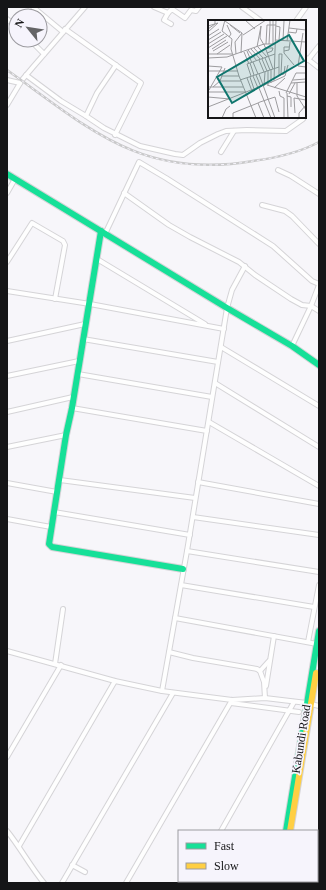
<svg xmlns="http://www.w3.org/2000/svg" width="326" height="890" font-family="Georgia,serif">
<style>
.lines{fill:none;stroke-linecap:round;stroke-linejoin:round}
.street-casing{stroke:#d5d4d7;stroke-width:6}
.fast-casing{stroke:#d5d4d7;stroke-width:8}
.slow-casing{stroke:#d5d4d7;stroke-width:8}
.street{stroke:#fefefe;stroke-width:4}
.fast{stroke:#16e098;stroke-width:6}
.slow{stroke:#ffcf43;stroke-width:6}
.rail-casing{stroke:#c9c9ca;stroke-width:2.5}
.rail{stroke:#f6f4fc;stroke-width:1;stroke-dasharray:3;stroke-linecap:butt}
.labels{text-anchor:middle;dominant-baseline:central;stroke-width:3.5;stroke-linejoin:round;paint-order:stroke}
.street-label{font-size:12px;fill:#151517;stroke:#f6f4fc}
.inset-road{fill:none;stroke:#9d9c9f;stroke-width:1}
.view{fill:#0f766e;fill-opacity:0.15;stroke:#0f766e;stroke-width:2}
.inset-edge{fill:none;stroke:#151517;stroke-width:2}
</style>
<rect width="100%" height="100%" fill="#f7f6fa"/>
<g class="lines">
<g class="street-casing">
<g id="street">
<path d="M33 7 63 32"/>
<path d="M154 7 168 13 172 9 185 18 191 10 196 11 199 7"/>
<path d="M242 7 261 21"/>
<path d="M168 13 164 20 171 24"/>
<path d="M7 19 16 27"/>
<path d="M296 21 306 7"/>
<path d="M65 29 141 83 115 135"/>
<path d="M30 40 44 54"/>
<path d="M305 57 319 68"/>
<path d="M308 60 319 46"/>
<path d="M116 65 97 93 86 116 104 128 140 146 175 154 183 155 200 143 218 134 226 131 247 130 286 131 303 119"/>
<path d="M26 75 61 101 86 116"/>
<path d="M7 80 20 83"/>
<path d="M7 105 22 80 33 67 85 7"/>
<path d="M221 152 234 131"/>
<path d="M278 170 291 176 319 194"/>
<path d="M7 193 15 179"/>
<path d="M124 193 169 225 190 237 239 262 255 275 291 299 302 305 311 306 319 285"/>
<path d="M262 205 285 211 292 216 319 244"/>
<path d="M105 234 139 162 166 178 273 246 312 281 319 284"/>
<path d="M97 259 205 324"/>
<path d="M7 262 32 223 63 241 65 245 55 299"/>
<path d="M7 291 90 304 224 329"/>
<path d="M83 339 218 362"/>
<path d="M7 341 85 324"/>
<path d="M292 346 311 306 319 311"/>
<path d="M221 347 319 406"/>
<path d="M78 374 212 397"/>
<path d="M7 376 79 361"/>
<path d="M215 383 319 447"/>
<path d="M72 408 207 431"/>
<path d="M7 412 73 397"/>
<path d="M209 422 319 486"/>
<path d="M7 447 66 435"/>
<path d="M60 480 195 498"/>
<path d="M198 482 319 504"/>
<path d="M7 483 57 492"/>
<path d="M54 512 190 535"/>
<path d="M193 517 319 535"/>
<path d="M7 519 51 527"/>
<path d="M187 551 319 572"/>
<path d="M181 585 314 607"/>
<path d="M175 618 317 644"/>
<path d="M308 642 319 585"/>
<path d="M7 651 115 681 162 691 232 700 265 698 307 703 319 706"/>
<path d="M169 652 193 658 257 669 260 671 264 682 265 698"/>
<path d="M55 664 63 609"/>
<path d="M260 671 269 661"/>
<path d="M266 686 274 636"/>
<path d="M162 691 187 551 227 308 232 290 245 266"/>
<path d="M231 703 299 712"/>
<path d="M7 757 61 665"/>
<path d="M7 831C20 847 30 866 44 883"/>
<path d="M221 831 294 702"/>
<path d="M19 846 115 681"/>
<path d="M72 865 85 872"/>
<path d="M62 883 173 693"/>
<path d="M126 883 232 700"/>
<path d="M191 883 192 881"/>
<path d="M257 883 258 881"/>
</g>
</g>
<g class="fast-casing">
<g id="fast">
<path d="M7 174 227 308 292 346 319 365"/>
<path d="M101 231 72 408 66 435 49 544 52 547 183 569"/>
<path d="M286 831 319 631"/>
<path d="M277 881V883"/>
<path d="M281 883 282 881"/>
</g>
</g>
<g class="slow-casing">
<path id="slow" d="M290 831 316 673"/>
</g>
<use href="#street" class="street"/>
<use href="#fast" class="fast"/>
<use href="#slow" class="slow"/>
<g class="rail-casing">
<path id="rail" d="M7 70C90 129 142 180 253 161 275 158 299 153 319 142"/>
</g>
<use href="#rail" class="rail"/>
</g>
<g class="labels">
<g class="street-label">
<text transform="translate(301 739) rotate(-81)">Kabundi Road</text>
</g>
</g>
<g transform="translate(208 20)">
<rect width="98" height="98" fill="#f7f6fa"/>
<path class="inset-road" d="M17 0 14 11 24 19 23 29 31 56 48 98M37 0 47 9M62 0V5H65V0M17 1 34 13 33 33M19 5 23 14 21 17M22 5 32 13M0 6 10 3 0 12M68 6 72 7 71 20M81 8 98 10M0 9 7 4V0M80 12 88 13 89 9M95 13 90 46 98 47M35 15 58 0M0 16 11 9M0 20 13 12M67 20 98 22M75 20 76 1M79 21 82 0M0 24 16 14M56 24 65 49M58 24 59 5H62L61 24M65 24V5H68M49 27 53 6 52 18 56 25M50 27 59 37M81 27H76V33L86 45M0 28 19 16M46 28 55 38M57 28H65L64 31 59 33M4 29 18 20M43 29 52 39M40 30 49 41M5 31 20 22M39 31 44 43M76 31 81 30 82 22M36 32 41 44M0 34H24M9 34 22 25M28 34 27 22 34 13M71 34V55L76 54 77 46M71 34H74L73 54M0 38 19 37 56 24H67M57 38 62 50M54 39 59 51M51 40 56 52M45 42 50 54M42 43 46 55M0 46 14 47 1 70M0 51H30M51 54 67 98M48 55 53 67M13 56H31M43 56 39 44 67 34M45 56 50 68M42 57 46 69M39 58 44 71M32 60 71 47M85 60 98 59M12 61H33M66 61 77 56 80 45M63 63V49M83 63 98 62M89 63V76L98 90M59 65 98 77M60 65V50M56 66 57 52M0 67H35M5 67 12 61 17 48M51 68 63 98M66 68 77 58M71 71 72 76 76 78V98M0 72H38M78 73 88 53H98M79 73 80 98M81 74 87 63M79 76 83 77V87M0 77 22 79M0 87 66 61 68 0M87 93 86 78 98 80M14 98 18 89 22 86M25 98V93L50 83M56 98 50 83 52 82 67 77 71 92M91 98V93L98 85"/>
<path class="view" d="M81 15 96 41 24 83 9 57Z"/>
<rect width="98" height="98" class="inset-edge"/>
</g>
<rect width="326" height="890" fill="none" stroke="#151517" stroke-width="16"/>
<rect x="178" y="830" width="140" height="52" fill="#f6f4fc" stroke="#9c9ba0"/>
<rect x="186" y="843" width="20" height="6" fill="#16e098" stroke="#9c9ba0"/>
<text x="214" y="850" font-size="12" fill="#151517">Fast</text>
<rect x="186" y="863" width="20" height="6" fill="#ffcf43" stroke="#9c9ba0"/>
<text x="214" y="870" font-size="12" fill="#151517">Slow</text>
<g transform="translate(28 28) rotate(300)"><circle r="19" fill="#f6f4fc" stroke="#9c9ba0"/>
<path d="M0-3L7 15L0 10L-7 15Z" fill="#646466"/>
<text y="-6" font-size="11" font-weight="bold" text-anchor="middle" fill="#151517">N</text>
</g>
</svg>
